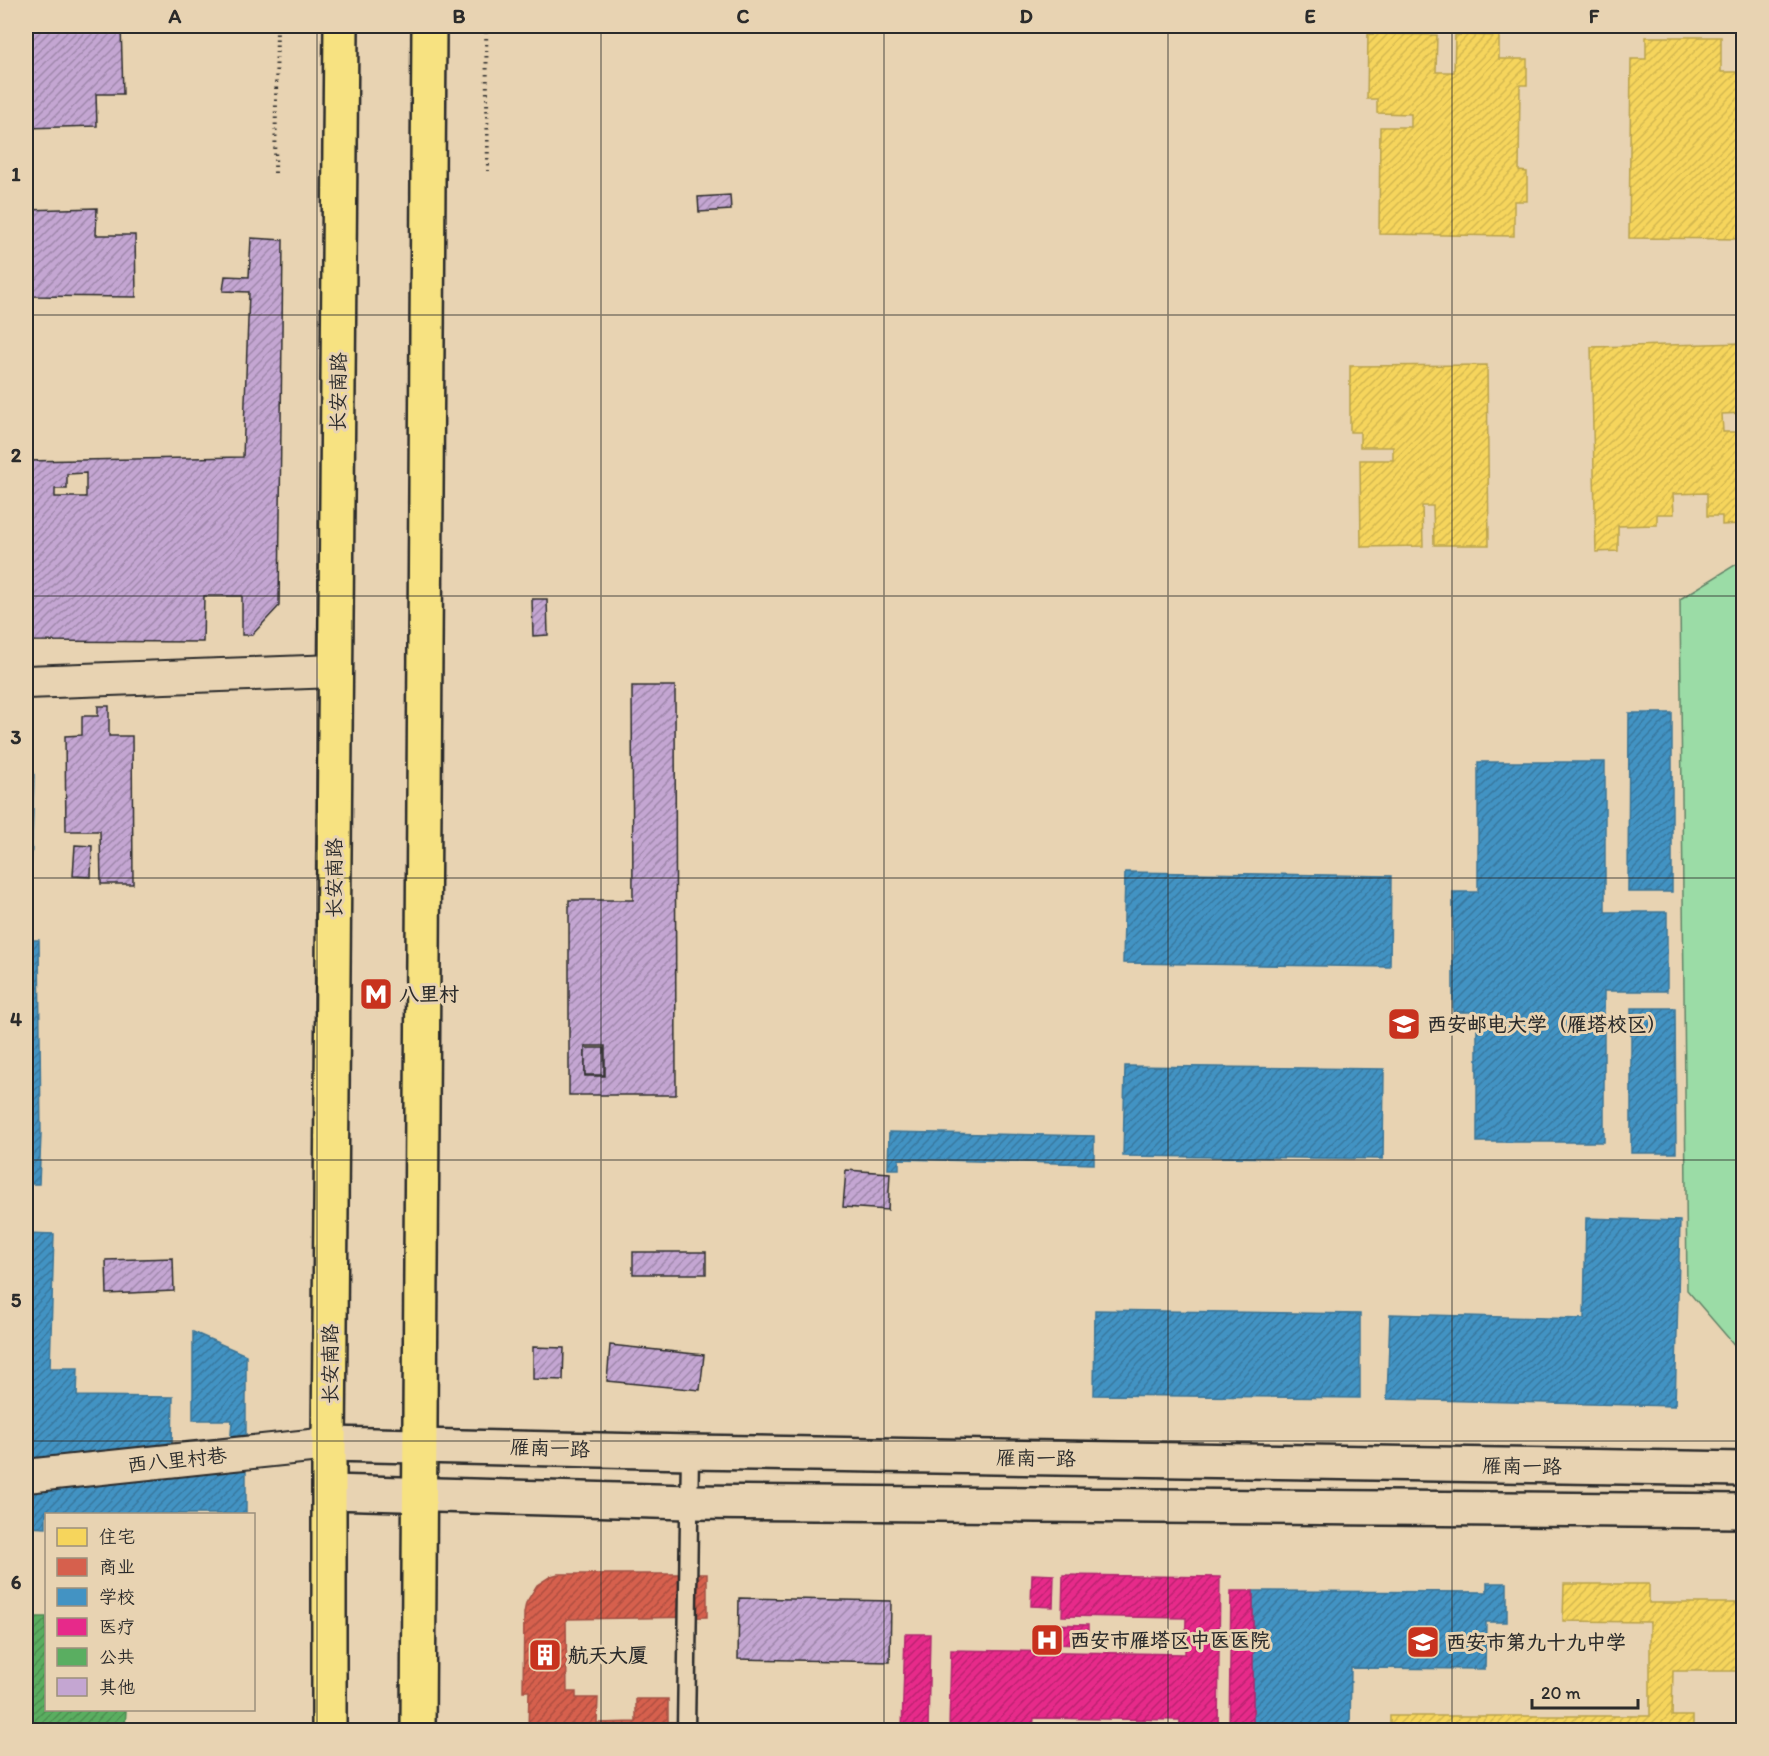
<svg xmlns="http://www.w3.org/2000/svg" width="1769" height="1756" font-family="Itim,'LXGW WenKai TC',sans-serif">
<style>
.garden{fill:#9bdca6;stroke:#638468;stroke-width:1.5}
.homes{fill:url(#homes-hatch);stroke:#b9a24d;stroke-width:1.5}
.shops{fill:url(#shops-hatch);stroke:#a35043;stroke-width:1.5}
.schools{fill:url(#schools-hatch);stroke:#3c7495;stroke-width:1.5}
.health{fill:url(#health-hatch);stroke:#af2a6e;stroke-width:1.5}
.public{fill:url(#public-hatch);stroke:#4c8751;stroke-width:1.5}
.building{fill:url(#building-hatch);stroke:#2b2b2b;stroke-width:1.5;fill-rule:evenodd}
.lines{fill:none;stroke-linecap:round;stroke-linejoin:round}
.lane-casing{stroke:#2b2b2b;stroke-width:21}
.street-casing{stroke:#2b2b2b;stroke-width:36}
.secondary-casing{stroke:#2b2b2b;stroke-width:38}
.primary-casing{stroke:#2b2b2b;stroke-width:38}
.path{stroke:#2b2b2b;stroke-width:4;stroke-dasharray:1.5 4.5;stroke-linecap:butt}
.lane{stroke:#e8d3b2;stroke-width:16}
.street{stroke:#e8d3b2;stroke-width:32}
.secondary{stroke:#e8d3b2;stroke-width:33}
.primary{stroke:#f7e281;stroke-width:33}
.grid{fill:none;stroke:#2b2b2b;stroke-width:1.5;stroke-opacity:0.55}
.labels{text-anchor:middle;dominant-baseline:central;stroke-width:6;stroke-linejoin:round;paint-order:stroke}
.street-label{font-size:20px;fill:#2b2b2b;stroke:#e8d3b2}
.poi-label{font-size:20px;font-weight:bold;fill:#2b2b2b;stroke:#e8d3b2;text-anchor:start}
.neatline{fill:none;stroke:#2b2b2b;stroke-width:2}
.grid-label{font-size:20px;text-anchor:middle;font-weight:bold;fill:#2b2b2b}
</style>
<defs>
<pattern id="homes-hatch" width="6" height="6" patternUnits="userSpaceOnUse" patternTransform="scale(1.5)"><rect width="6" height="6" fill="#f6d55c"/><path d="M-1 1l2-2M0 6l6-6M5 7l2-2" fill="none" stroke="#d3b750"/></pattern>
<pattern id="shops-hatch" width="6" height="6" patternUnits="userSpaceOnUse" patternTransform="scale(1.5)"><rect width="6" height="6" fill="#d6604d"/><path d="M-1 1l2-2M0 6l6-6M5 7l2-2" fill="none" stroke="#ae4f40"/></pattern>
<pattern id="schools-hatch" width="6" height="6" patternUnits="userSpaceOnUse" patternTransform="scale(1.5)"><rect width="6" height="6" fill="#4393c3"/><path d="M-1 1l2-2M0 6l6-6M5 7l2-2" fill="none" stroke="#38789f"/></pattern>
<pattern id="health-hatch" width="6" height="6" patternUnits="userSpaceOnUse" patternTransform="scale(1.5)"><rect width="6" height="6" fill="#e7298a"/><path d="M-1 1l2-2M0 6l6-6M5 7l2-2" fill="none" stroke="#bb2371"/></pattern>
<pattern id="public-hatch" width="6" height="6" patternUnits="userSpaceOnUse" patternTransform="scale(1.5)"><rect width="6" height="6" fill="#5aae61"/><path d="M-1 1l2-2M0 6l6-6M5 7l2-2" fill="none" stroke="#4b8e50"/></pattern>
<pattern id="building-hatch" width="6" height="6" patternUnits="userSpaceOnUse" patternTransform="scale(1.5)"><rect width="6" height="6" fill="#c4a6d2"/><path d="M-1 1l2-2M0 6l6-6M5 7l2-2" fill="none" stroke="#9f87ab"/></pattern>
</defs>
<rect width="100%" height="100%" fill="#e8d3b2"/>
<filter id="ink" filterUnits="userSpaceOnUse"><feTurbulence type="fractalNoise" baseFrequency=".0167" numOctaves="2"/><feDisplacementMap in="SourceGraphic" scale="12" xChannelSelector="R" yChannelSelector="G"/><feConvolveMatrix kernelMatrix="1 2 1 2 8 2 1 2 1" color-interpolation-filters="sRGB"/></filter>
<g filter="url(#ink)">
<path class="garden" d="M1743 560V1355L1687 1290 1680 599Z"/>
<g class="homes">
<path d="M1368 34 1437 35 1436 72H1454L1455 35 1499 36V59H1527V85H1520L1519 171 1527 172V201H1514V236L1379 234 1380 127H1411V114L1377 113V99H1367Z"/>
<path d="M1738 36H1744V239L1629 238 1631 59H1646V37H1721V72H1738Z"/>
<path d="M1744 343V413L1722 414 1723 432H1744V488H1740L1741 524 1722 525V516H1707V493L1673 494 1674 514H1657V525L1618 526V551L1596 552 1591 347Z"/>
<path d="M1487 365 1489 545H1434L1433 506H1422L1423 546 1361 547 1360 460H1393V447H1360V432H1350V366Z"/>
<path d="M1564 1584H1649V1603H1744V1671H1673L1672 1716H1693V1730H1390V1716H1650V1622L1563 1621Z"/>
</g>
<path class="shops" d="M558 1574H707V1617L566 1619 567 1692H576V1698H598L597 1723 636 1722V1699H668V1722H675V1730H528L529 1691H523L524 1613 526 1603 537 1585 551 1576Z"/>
<g class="schools">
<path d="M1629 713H1672V892H1628Z"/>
<path d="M1478 762H1605V912H1667V991H1604V1142H1477V1012H1453V892H1478Z"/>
<path d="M26 773H34L31 875H26Z"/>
<path d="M1125 872 1391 876 1390 967 1123 963Z"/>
<path d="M26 940H39L41 1134 39 1184H26Z"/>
<path d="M1631 1008H1675L1676 1153H1631Z"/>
<path d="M1125 1066 1384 1069 1383 1159 1123 1156Z"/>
<path d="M889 1132 1094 1136V1164L899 1159V1169H888Z"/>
<path d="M1586 1218 1680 1221 1675 1406 1387 1399 1390 1314 1584 1319Z"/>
<path d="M26 1233 54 1234 50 1368H78L77 1396 173 1397 172 1445 230 1447 232 1420H193V1332L246 1355V1514H46V1528L27 1527 29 1509H26Z"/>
<path d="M1095 1310 1360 1314V1398L1094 1395Z"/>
<path d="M1487 1583H1507V1622H1486L1485 1669 1351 1668 1350 1730H1253V1591L1487 1592Z"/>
</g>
<g class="health">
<path d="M1032 1574 1054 1575 1053 1607 1031 1606Z"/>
<path d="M1063 1575 1220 1577 1218 1730H1223H1180V1720L1034 1718 1033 1730H949L951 1650 1185 1654 1186 1618 1062 1616Z"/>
<path d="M1231 1591H1253V1730H1229Z"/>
<path d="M1047 1624 1088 1625V1645L1046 1644Z"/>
<path d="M905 1634H930L928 1730H902Z"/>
</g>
<path class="public" d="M26 1617H46V1710H126L125 1730H26Z"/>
<g class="building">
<path d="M26 26H121L123 94H96L97 126 26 128Z"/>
<path d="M730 195 731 210 699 212 698 197Z"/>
<path d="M97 208 96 235H135L136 297 26 296V210Z"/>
<path d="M251 238 283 240 279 606 252 635H242V596H204L203 642 26 641V461L243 457 249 292 223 291 225 276 249 277ZM86 473V497H55V489H67V474Z"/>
<path d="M532 599H547L548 635 533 636Z"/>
<path d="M632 686H675L676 1095H569V900H633ZM585 1046H605V1076H585Z"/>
<path d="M98 706H109V736H132L133 884H101L100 831H66L65 736 82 735V716H98Z"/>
<path d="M75 845 92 846 91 877 73 876Z"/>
<rect x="585" y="1048" width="19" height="27"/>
<path d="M846 1170 890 1173 888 1210 843 1207Z"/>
<rect x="633" y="1252" width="73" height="22"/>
<path d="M173 1258 174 1291 107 1294 106 1260Z"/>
<path d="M610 1345 704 1355 700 1390 607 1381Z"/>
<path d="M533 1347 564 1348 563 1380 533 1379Z"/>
<path d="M739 1598 891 1601 890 1662 738 1659Z"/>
</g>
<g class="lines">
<g class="lane-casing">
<path id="lane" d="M686 1730 690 1452"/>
</g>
<g class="street-casing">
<g id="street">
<path d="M26 682 336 671"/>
<path d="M26 1476 329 1444"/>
</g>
</g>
<g class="secondary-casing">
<g id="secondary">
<path d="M329 1444 690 1452 1744 1469"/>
<path d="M330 1492 689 1502 1744 1511"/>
</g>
</g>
<g class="primary-casing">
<g id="primary">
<path d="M329 1730V1444L341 26"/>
<path d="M418 1730 429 26"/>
</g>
</g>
<g class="path">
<path d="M486 26 488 171"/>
<path d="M275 173 277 26"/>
</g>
<use href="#lane" class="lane"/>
<use href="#street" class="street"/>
<use href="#secondary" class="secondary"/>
<use href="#primary" class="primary"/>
</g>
</g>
<path class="grid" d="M317 26V1730M601 26V1730M884 26V1730M1168 26V1730M1452 26V1730M26 315H1744M26 596H1744M26 878H1744M26 1160H1744M26 1441H1744"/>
<defs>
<g id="metro-square" transform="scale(1.725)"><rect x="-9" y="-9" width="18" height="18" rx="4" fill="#c8321e" stroke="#e8d3b2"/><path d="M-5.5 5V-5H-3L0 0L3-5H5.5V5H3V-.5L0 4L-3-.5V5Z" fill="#fff"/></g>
<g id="university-square" transform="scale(1.725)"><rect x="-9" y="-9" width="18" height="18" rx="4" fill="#c8321e" stroke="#e8d3b2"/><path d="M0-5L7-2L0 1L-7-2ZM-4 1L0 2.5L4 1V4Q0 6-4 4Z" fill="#fff"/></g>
<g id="hospital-square" transform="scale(1.725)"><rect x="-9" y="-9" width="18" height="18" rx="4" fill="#c8321e" stroke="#e8d3b2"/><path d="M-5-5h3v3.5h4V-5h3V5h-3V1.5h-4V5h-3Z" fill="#fff"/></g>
<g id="school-square" transform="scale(1.725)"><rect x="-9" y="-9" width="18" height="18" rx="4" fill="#c8321e" stroke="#e8d3b2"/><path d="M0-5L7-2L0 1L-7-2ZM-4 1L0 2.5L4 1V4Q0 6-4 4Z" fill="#fff"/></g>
<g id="building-square" transform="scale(1.725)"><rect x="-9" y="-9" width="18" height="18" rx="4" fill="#c8321e" stroke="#e8d3b2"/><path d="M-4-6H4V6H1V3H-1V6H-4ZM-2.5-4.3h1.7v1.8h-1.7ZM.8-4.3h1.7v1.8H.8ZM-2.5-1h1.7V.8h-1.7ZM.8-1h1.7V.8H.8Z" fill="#fff"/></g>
</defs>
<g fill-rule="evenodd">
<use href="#metro-square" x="376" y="994"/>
<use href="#university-square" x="1404" y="1024"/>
<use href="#hospital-square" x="1047" y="1640"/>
<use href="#school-square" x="1423" y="1642"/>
<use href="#building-square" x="545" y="1655"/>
</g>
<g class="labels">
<g class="street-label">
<text transform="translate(338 392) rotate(-89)">长安南路</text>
<text transform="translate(334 878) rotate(-90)">长安南路</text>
<text transform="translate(330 1364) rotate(-90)">长安南路</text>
<text transform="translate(550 1448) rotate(2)">雁南一路</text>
<text transform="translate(1036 1458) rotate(1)">雁南一路</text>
<text transform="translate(177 1460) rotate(-6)">西八里村巷</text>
<text transform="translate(1522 1466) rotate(1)">雁南一路</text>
</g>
<g class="poi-label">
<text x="399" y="994">八里村</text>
<text x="1427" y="1024">西安邮电大学（雁塔校区）</text>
<text x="1070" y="1640">西安市雁塔区中医医院</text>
<text x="1446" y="1642">西安市第九十九中学</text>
<text x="568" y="1655">航天大厦</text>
</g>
</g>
<rect width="1769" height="1756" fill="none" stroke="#e8d3b2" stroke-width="66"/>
<rect x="45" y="1513" width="210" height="198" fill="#e8d3b2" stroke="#9c907c" stroke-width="1.5"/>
<rect x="57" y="1528" width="30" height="18" fill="#f6d55c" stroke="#9c907c" stroke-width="1.5"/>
<text x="99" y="1543" font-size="18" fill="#2b2b2b">住宅</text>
<rect x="57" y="1558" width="30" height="18" fill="#d6604d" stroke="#9c907c" stroke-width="1.5"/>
<text x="99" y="1573" font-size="18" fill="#2b2b2b">商业</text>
<rect x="57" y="1588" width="30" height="18" fill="#4393c3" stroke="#9c907c" stroke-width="1.5"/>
<text x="99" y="1603" font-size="18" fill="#2b2b2b">学校</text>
<rect x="57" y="1618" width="30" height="18" fill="#e7298a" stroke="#9c907c" stroke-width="1.5"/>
<text x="99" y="1633" font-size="18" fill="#2b2b2b">医疗</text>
<rect x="57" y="1648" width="30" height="18" fill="#5aae61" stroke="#9c907c" stroke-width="1.5"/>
<text x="99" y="1663" font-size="18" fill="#2b2b2b">公共</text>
<rect x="57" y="1678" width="30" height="18" fill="#c4a6d2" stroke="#9c907c" stroke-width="1.5"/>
<text x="99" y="1693" font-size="18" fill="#2b2b2b">其他</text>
<path d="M1532 1699v9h106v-9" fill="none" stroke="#2b2b2b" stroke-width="3"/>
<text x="1541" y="1699" font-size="18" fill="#2b2b2b" stroke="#e8d3b2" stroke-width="4.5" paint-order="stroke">20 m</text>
<rect x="33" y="33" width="1703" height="1690" class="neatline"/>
<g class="grid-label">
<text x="175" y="23">A</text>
<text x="459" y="23">B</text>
<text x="743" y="23">C</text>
<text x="1026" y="23">D</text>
<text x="1310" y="23">E</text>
<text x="1594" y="23">F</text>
<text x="16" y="181">1</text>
<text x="16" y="462">2</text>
<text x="16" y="744">3</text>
<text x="16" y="1026">4</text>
<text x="16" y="1307">5</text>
<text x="16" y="1589">6</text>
</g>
</svg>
